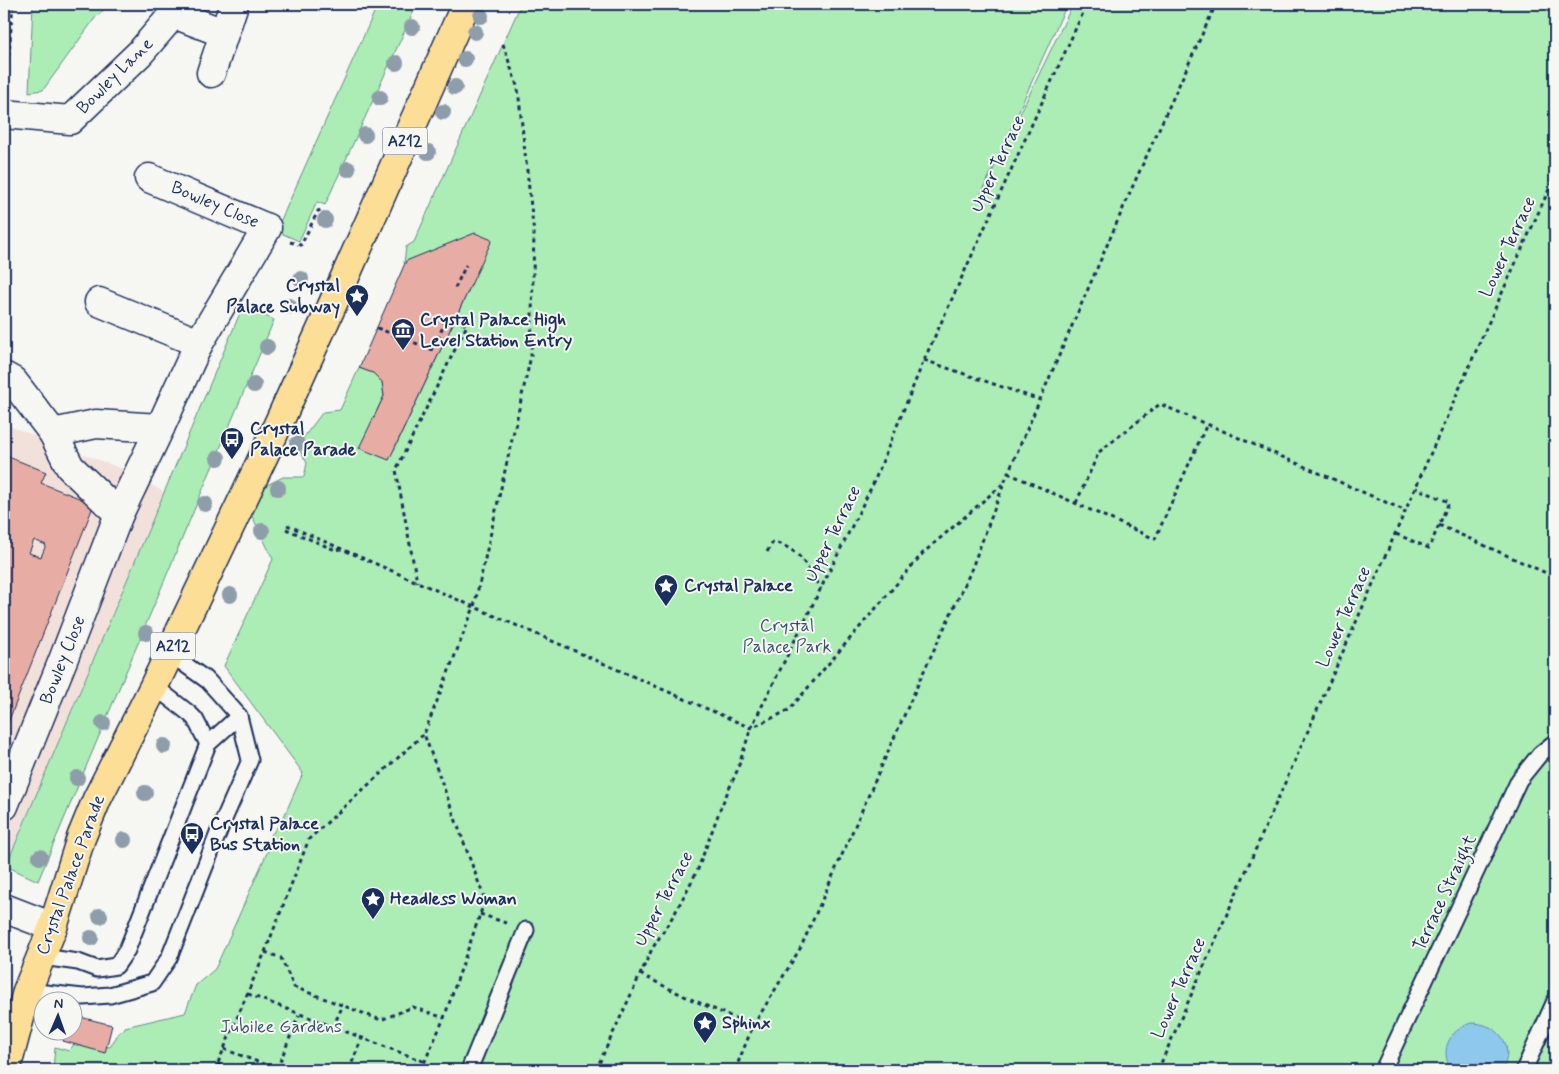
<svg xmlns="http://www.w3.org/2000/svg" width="1559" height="1074" font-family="Mynerve,sans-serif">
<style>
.built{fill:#f2e0db}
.green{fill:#acecb5;stroke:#648e8a}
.water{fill:#8ec8ed;stroke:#608bb4}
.building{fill:#e7ada4;stroke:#1b2f5e;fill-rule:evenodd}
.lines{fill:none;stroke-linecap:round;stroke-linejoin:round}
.lane-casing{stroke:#1b2f5e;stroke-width:19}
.street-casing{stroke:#1b2f5e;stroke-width:31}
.secondary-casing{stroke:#1b2f5e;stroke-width:31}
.primary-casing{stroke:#1b2f5e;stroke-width:31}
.path{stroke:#1b2f5e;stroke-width:3;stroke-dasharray:4 4;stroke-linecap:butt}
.lane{stroke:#f6f6f2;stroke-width:15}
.street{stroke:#f6f6f2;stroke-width:28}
.secondary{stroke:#f6f6f2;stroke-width:28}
.primary{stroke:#fdde96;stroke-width:28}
.tree{fill:#8e9daa}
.labels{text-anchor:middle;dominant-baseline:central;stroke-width:4;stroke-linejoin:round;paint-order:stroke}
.shield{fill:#f6f6f2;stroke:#5d6b8a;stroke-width:1}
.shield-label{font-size:16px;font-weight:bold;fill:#1b2f5e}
.street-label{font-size:18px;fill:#1b2f5e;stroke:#f6f6f2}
.poi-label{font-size:18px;font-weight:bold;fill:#1b2f5e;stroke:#f6f6f2;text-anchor:start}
.park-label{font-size:18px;fill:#38556f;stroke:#f6f6f2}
</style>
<rect width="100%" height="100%" fill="#f6f6f2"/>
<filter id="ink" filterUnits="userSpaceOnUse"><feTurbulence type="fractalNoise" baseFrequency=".02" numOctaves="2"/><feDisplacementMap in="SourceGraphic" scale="10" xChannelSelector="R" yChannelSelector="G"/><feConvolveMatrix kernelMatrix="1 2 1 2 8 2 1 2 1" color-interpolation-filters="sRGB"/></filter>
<g filter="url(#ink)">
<path class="built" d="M4 424 125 470 164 492 4 869Z"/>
<g class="green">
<path d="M33 4H110L95 18 43 90 29 92Z"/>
<path d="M378 4H417L325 205 317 202 299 241 276 231Z"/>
<path d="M521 4H1067L978 201 1073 4H1555V1070H53L55 1047 69 1051 75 1043 110 1047 120 1031 124 1030 125 1027 185 1013 196 985 215 969 270 846 271 835 282 821 303 773 224 666 273 559 251 514 259 489 283 477H304L307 463 297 446 323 412 340 410 359 368 373 373 382 382 384 396 376 412 388 420 394 450 472 283 416 271 404 263 406 247 414 242Z"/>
<path d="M243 306 274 320 38 881 6 866Z"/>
</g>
<path class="water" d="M1471 1023C1498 1023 1516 1045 1502 1070H1451C1439 1049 1450 1030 1471 1023Z"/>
<g class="building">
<path d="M475 233 492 240 389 460 359 448 384 396 382 382 373 373 359 368 406 261Z"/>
<path d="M4 455 46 472 41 483 94 504 4 733ZM34 540 46 545 41 557 29 553Z"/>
<path d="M72 1015 112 1025 105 1053 63 1041 66 1032H72Z"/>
</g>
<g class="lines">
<g class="lane-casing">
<g id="lane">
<path d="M154 686 190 714 195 719 208 744"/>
<path d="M42 957 78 962 97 969 116 966 127 950 208 744 239 716"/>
<path d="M27 991 83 997 110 995 152 983 169 958 221 826 250 760 239 716 208 681 169 653"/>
<path d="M469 1070 526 930"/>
<path d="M1383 1070 1519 780 1540 754 1555 742"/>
<path d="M1524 1070 1555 1001"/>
</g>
</g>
<g class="street-casing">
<g id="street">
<path d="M174 14 223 33"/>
<path d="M211 73 234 4"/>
<path d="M4 114 70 120 140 53 182 4"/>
<path d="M99 302 199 343"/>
<path d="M4 376 13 381 53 433 70 467 119 514"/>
<path d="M53 433 96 424 160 428"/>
<path d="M4 806 63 660 119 514 160 428 199 343 267 228 149 178"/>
</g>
</g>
<g class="secondary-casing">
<path id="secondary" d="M4 908 53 927"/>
</g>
<g class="primary-casing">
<path id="primary" d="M6 1070 27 991 53 927 81 838 97 799 154 686 265 453 345 277 466 4"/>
</g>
<g class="path">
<path d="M6 88 13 4"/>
<path d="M290 242 301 245 318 211 323 209"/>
<path d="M455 288 466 265"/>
<path d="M377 328 433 350 447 317 467 325 396 470 417 582"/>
<path d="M924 360 1040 400"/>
<path d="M1008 473 1155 539 1207 424 1406 511"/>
<path d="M1076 503 1099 452 1160 404 1206 424"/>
<path d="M287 525 751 728 789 710 923 553 1004 483"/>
<path d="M1439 525 1555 577"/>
<path d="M286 529 335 550 342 549"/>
<path d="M1396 534 1429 548 1449 502 1416 488"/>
<path d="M767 552 773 542C801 549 806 566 821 589"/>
<path d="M480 914 506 923"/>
<path d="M265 952 281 958 294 987 381 1020 413 1007 444 1018"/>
<path d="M640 974 686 997 753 1026"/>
<path d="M248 994 425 1062"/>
<path d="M333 1027 342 1007"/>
<path d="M224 1049 279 1070"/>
<path d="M217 1064 236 1070"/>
<path d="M277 1069 299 1015"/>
<path d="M215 1070 265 952 309 839 424 734"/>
<path d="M349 1070 362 1038"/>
<path d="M421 1070 444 1018 485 900 424 734 474 607 531 356 534 234 518 89 503 44"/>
<path d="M596 1070 652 949 675 913 698 869 721 807 737 771 751 728 874 482 924 360 1087 4"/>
<path d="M735 1070 753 1026 801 947 923 673 970 573 1008 473 1131 190 1216 4"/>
<path d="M1158 1070 1483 335 1555 176"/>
</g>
<use href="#lane" class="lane"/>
<use href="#street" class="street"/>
<use href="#secondary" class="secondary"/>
<use href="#primary" class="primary"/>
</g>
<g class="tree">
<circle cx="481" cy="16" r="8"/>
<circle cx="412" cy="27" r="8"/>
<circle cx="475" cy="32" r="8"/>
<circle cx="465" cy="59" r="8"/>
<circle cx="396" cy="63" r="8"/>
<circle cx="455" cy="87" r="8"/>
<circle cx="380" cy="98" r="8"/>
<circle cx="443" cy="112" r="8"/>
<circle cx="365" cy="135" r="8"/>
<circle cx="428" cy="152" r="8"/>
<circle cx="348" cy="169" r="8"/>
<circle cx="325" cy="220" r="8"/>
<circle cx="301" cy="279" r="8"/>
<circle cx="289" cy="306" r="8"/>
<circle cx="267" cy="347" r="8"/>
<circle cx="254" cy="385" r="8"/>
<circle cx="297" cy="444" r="8"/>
<circle cx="218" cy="458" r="8"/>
<circle cx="278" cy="488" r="8"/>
<circle cx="205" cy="504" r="8"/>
<circle cx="262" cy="531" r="8"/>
<circle cx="230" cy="595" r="8"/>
<circle cx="146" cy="633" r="8"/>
<circle cx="103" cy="723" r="8"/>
<circle cx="164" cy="746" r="8"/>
<circle cx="77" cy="778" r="8"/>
<circle cx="145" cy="793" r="8"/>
<circle cx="124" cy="840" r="8"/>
<circle cx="40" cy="857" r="8"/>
<circle cx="100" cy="916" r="8"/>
<circle cx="91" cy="938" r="8"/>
</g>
</g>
<defs>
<g id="sight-pin" transform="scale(1.25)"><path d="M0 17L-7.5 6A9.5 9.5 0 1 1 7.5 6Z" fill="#1b2f5e" stroke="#f6f6f2"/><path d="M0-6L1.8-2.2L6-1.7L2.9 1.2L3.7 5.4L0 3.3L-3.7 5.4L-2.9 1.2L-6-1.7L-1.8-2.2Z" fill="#fff"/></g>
<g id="museum-pin" transform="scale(1.25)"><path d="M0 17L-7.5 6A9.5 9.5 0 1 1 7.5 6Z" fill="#1b2f5e" stroke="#f6f6f2"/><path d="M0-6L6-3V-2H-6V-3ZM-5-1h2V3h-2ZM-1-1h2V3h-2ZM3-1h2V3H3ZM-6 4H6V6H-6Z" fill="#fff"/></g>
<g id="bus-pin" transform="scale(1.25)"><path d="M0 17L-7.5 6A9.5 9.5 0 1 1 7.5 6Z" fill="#1b2f5e" stroke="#f6f6f2"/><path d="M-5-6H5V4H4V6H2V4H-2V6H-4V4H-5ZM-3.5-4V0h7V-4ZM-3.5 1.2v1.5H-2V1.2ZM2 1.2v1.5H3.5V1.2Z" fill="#fff"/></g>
</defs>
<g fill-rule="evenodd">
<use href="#sight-pin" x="357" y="296"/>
<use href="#museum-pin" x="403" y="330"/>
<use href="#bus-pin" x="232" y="439"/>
<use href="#sight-pin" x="666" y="586"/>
<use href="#bus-pin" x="192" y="834"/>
<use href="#sight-pin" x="373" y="899"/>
<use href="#sight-pin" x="705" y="1023"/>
</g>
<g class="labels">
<g class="shield">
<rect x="382.5" y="127.5" width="45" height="27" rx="4"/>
<rect x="150.5" y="632.5" width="45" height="27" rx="4"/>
</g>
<g class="shield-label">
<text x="405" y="141">A212</text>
<text x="173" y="646">A212</text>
</g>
<g class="street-label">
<text transform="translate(115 76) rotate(-45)">Bowley Lane</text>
<text transform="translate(998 164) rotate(-65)">Upper Terrace</text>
<text transform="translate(215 205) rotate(23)">Bowley Close</text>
<text transform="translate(1508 247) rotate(-65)">Lower Terrace</text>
<text transform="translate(833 534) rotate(-64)">Upper Terrace</text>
<text transform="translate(1344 617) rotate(-66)">Lower Terrace</text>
<text transform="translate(63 660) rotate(-68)">Bowley Close</text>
<text transform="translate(71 875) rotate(-70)">Crystal Palace Parade</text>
<text transform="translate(1445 893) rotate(-65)">Terrace Straight</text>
<text transform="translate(664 899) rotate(-62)">Upper Terrace</text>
<text transform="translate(1179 988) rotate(-66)">Lower Terrace</text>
</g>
<g class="poi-label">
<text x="340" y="286" text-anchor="end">Crystal<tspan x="340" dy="21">Palace Subway</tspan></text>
<text x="420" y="320">Crystal Palace High<tspan x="420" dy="21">Level Station Entry</tspan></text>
<text x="250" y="429">Crystal<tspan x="250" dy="21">Palace Parade</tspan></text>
<text x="684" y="586">Crystal Palace</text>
<text x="210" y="824">Crystal Palace<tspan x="210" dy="21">Bus Station</tspan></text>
<text x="390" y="899">Headless Woman</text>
<text x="722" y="1023">Sphinx</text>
</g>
<g class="park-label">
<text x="787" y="626">Crystal<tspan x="787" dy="21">Palace Park</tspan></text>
<text x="281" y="1027">Jubilee Gardens</text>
</g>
</g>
<rect width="1559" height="1074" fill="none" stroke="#f6f6f2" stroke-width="20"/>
<rect x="10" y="10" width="1539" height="1054" fill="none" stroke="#1b2f5e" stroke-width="2" filter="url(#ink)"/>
<g transform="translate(58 1016) rotate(2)"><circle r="24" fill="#f6f6f2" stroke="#9ea6b7"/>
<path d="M0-4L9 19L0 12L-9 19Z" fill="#1b2f5e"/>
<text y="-8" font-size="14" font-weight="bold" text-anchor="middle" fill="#1b2f5e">N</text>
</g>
</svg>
